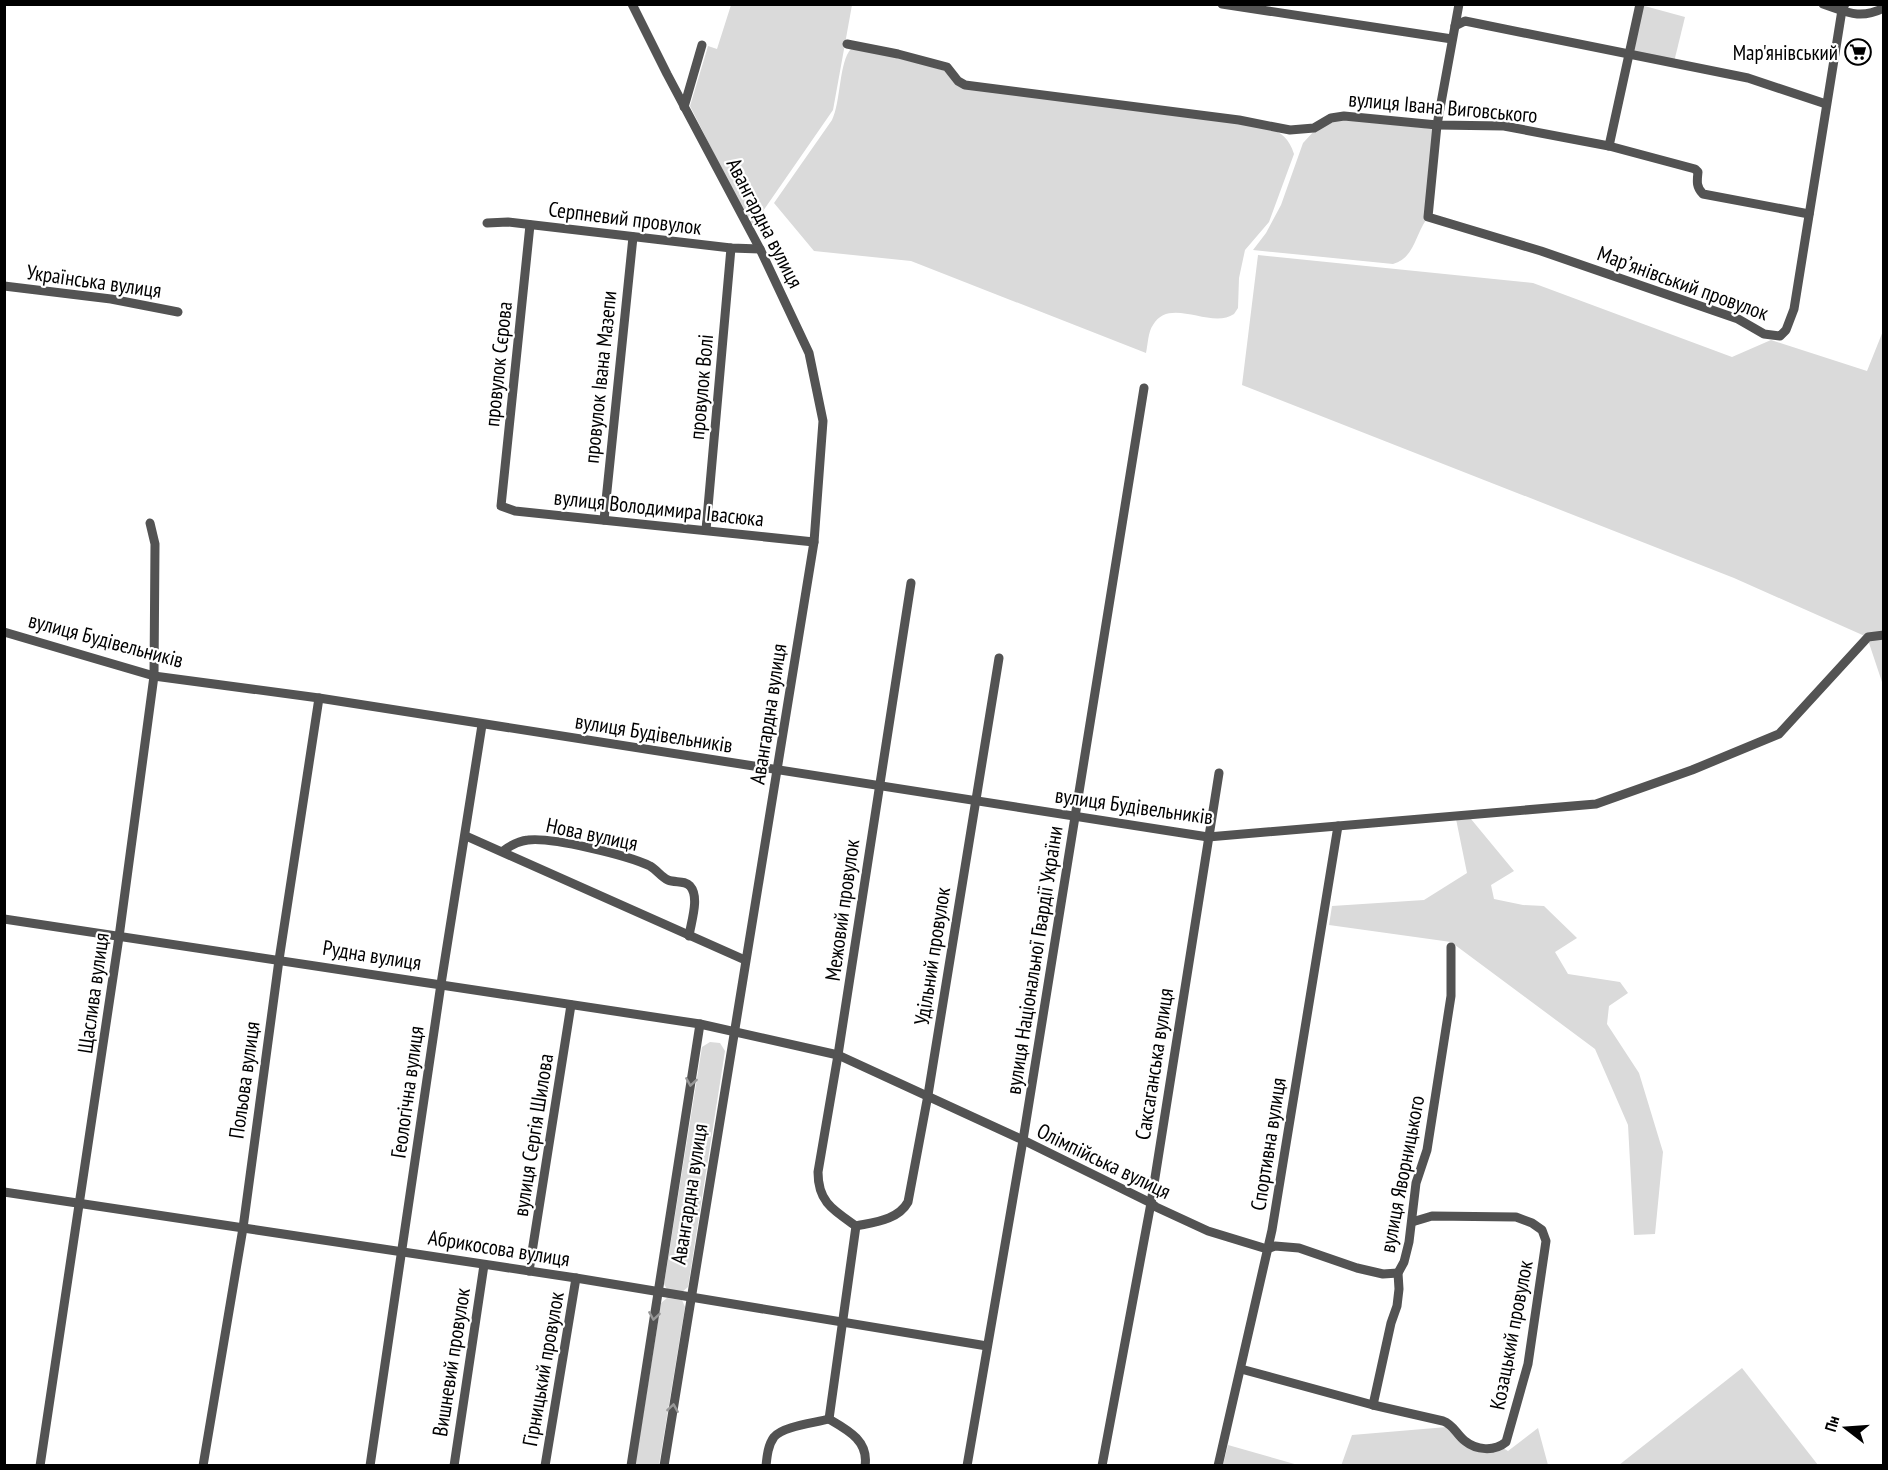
<svg xmlns="http://www.w3.org/2000/svg" width="1888" height="1470" font-family="'PT Sans Narrow',sans-serif">
<style>
.green{fill:#dadada}
.lines{fill:none;stroke-linecap:round;stroke-linejoin:round}
.minor{stroke:#535353;stroke-width:9}
.oneway{stroke:#989898}
.labels{text-anchor:middle;dominant-baseline:central;stroke-width:4.5;stroke-linejoin:round;paint-order:stroke}
.poi-label{font-size:21px;fill:#000;stroke:#fff;text-anchor:end}
.street-label{font-size:21px;fill:#000;stroke:#fff}
</style>
<rect width="100%" height="100%" fill="#fff"/>
<g class="green">
<path d="M731 5H852L833 110 754 224 749 223 690 106 708 46 717 49Z"/>
<path d="M1641 5 1685 17 1674 62 1632 53Z"/>
<path d="M851 49 897 56 948 72 955 84 1238 123C1263 128 1285 125 1294 154L1269 222 1245 250 1239 278 1238 308 1234 314C1211 330 1170 296 1153 325 1148 332 1148 344 1146 353L911 261 814 251 774 203 832 120C841 102 839 61 851 49Z"/>
<path d="M1338 118 1433 129 1426 220C1415 236 1414 258 1393 264L1253 250 1266 233 1281 205 1303 143 1315 130Z"/>
<path d="M1258 255 1533 283 1732 357 1771 340 1867 371 1883 331V685L1867 637 1734 578 1242 385Z"/>
<path d="M1456 819H1471L1514 871 1491 885 1494 899 1523 905 1544 906 1577 938 1555 952 1568 974 1620 982 1628 993 1609 1006 1607 1024 1639 1073 1663 1152 1655 1234 1634 1235 1628 1125 1595 1049 1451 942 1329 925 1332 906 1424 900 1467 873Z"/>
<path d="M710 1042 720 1043 725 1051 688 1287 682 1292 668 1291 664 1284 702 1047Z"/>
<path d="M667 1298 682 1300 685 1307 659 1465 635 1466 661 1303Z"/>
<path d="M1742 1368 1818 1465H1619Z"/>
<path d="M1447 1427 1462 1441 1503 1448 1508 1451 1538 1428 1548 1465 1341 1466 1352 1435Z"/>
<path d="M1228 1445 1298 1465H1223Z"/>
</g>
<g class="lines">
<g class="minor">
<path d="M632 4 667 74 760 249 809 353 823 421 814 542 664 1466"/>
<path d="M1222 4 1452 39"/>
<path d="M1459 4 1437 125 1428 217 1541 251 1738 319 1764 334 1780 336 1786 330 1794 309 1842 10 1845 4"/>
<path d="M1823 4C1847 12 1859 20 1884 8"/>
<path d="M1455 26 1465 21 1748 78 1826 104"/>
<path d="M847 44 898 54 947 67 958 81 965 85 1239 120 1290 130 1314 128 1331 118 1344 116 1437 125 1504 126 1609 146 1695 169 1698 172C1697 181 1696 187 1703 194L1809 214"/>
<path d="M684 107 702 45"/>
<path d="M1609 146 1640 4"/>
<path d="M487 223 508 222 731 248 760 249"/>
<path d="M530 225 501 506 515 511 814 542"/>
<path d="M4 286 111 299 178 312"/>
<path d="M604 520 633 237"/>
<path d="M706 530 731 248"/>
<path d="M4 632 154 676 319 698 1208 837 1596 804 1692 770 1779 734 1868 637 1884 635"/>
<path d="M466 836 745 960"/>
<path d="M503 851C511 845 518 841 528 840 552 837 627 855 650 866 657 870 661 877 668 880 675 883 685 880 690 886 700 897 691 922 689 936"/>
<path d="M4 919 700 1024 838 1055 1023 1140 1151 1203 1156 1207 1208 1231 1267 1249 1275 1246 1299 1248 1357 1268 1383 1274 1398 1273"/>
<path d="M4 1192 576 1278 987 1346"/>
<path d="M856 1226C833 1210 818 1202 818 1172L838 1055 911 583"/>
<path d="M856 1226C875 1222 898 1220 908 1202L928 1095 999 658"/>
<path d="M529 1271 571 1005"/>
<path d="M1241 1369 1373 1405 1443 1421C1454 1425 1456 1434 1465 1441 1476 1450 1494 1452 1506 1442L1528 1364 1546 1241 1542 1230 1532 1223 1516 1217 1432 1216 1412 1222"/>
<path d="M1373 1405 1391 1323 1397 1306 1399 1289 1398 1273 1404 1262 1409 1242 1416 1183 1427 1150 1451 996V947"/>
<path d="M829 1419 856 1226"/>
<path d="M829 1419C848 1430 869 1441 865 1466"/>
<path d="M40 1466 119 937 154 676 155 544 150 523"/>
<path d="M203 1466 243 1228 279 960 319 698"/>
<path d="M370 1466 441 984 482 725"/>
<path d="M454 1466 484 1265"/>
<path d="M545 1466 576 1278"/>
<path d="M631 1466 700 1024"/>
<path d="M766 1466C767 1456 768 1445 774 1437 783 1426 815 1423 829 1419"/>
<path d="M967 1466 1023 1140 1144 388"/>
<path d="M1102 1466 1151 1203 1219 773"/>
<path d="M1218 1466 1272 1230 1338 826"/>
</g>
</g>
<defs><path id="oneway-chevron" d="M-2-3.5L2.5 0L-2 3.5" fill="none" stroke-width="1.6" stroke-linecap="round" stroke-linejoin="round" transform="scale(1.5)"/></defs>
<g class="oneway">
<use href="#oneway-chevron" transform="translate(691 1082) rotate(99)"/>
<use href="#oneway-chevron" transform="translate(654 1316) rotate(99)"/>
<use href="#oneway-chevron" transform="translate(673 1408) rotate(-81)"/>
</g>
<defs>
<g id="supermarket-ring" transform="scale(1.35)"><circle r="9.5" fill="#fff" stroke="#000" stroke-width="1.5"/><path d="M-6-5.5h2.5l.6 2H6L4.5 2H-2.5L-4.4-4H-6ZM-1.5 3.2a1.3 1.3 0 1 0 .1 0ZM3 3.2a1.3 1.3 0 1 0 .1 0Z" fill="#000"/></g>
</defs>
<g fill-rule="evenodd">
<use href="#supermarket-ring" x="1858" y="52"/>
</g>
<g class="labels">
<g class="poi-label">
<text x="1838" y="52">Мар'янівський</text>
</g>
<g class="street-label">
<text transform="translate(1443 107) rotate(5)">вулиця Івана Виговського</text>
<text transform="translate(625 218) rotate(7)">Серпневий провулок</text>
<text transform="translate(765 223) rotate(63)">Авангардна вулиця</text>
<text transform="translate(94 281) rotate(8)">Українська вулиця</text>
<text transform="translate(1683 283) rotate(20)">Марʼянівський провулок</text>
<text transform="translate(498 364) rotate(-84)">провулок Сєрова</text>
<text transform="translate(600 377) rotate(-84)">провулок Івана Мазепи</text>
<text transform="translate(701 387) rotate(-85)">провулок Волі</text>
<text transform="translate(659 508) rotate(6)">вулиця Володимира Івасюка</text>
<text transform="translate(106 640) rotate(15)">вулиця Будівельників</text>
<text transform="translate(768 714) rotate(-81)">Авангардна вулиця</text>
<text transform="translate(654 733) rotate(9)">вулиця Будівельників</text>
<text transform="translate(1134 806) rotate(8)">вулиця Будівельників</text>
<text transform="translate(592 834) rotate(12)">Нова вулиця</text>
<text transform="translate(842 910) rotate(-82)">Межовий провулок</text>
<text transform="translate(372 955) rotate(9)">Рудна вулиця</text>
<text transform="translate(932 956) rotate(-81)">Удільний провулок</text>
<text transform="translate(1034 960) rotate(-81)">вулиця Національної Гвардії України</text>
<text transform="translate(93 993) rotate(-82)">Щаслива вулиця</text>
<text transform="translate(1154 1064) rotate(-81)">Саксаганська вулиця</text>
<text transform="translate(244 1080) rotate(-82)">Польова вулиця</text>
<text transform="translate(407 1092) rotate(-82)">Геологічна вулиця</text>
<text transform="translate(533 1135) rotate(-81)">вулиця Сергія Шилова</text>
<text transform="translate(1268 1144) rotate(-81)">Спортивна вулиця</text>
<text transform="translate(1104 1161) rotate(26)">Олімпійська вулиця</text>
<text transform="translate(1402 1174) rotate(-79)">вулиця Яворницького</text>
<text transform="translate(689 1194) rotate(-81)">Авангардна вулиця</text>
<text transform="translate(499 1248) rotate(9)">Абрикосова вулиця</text>
<text transform="translate(1511 1335) rotate(-79)">Козацький провулок</text>
<text transform="translate(451 1362) rotate(-81)">Вишневий провулок</text>
<text transform="translate(543 1369) rotate(-80)">Гірницький провулок</text>
</g>
</g>
<rect width="1888" height="1470" fill="none" stroke="#000000" stroke-width="12"/>
<g transform="translate(1846 1428) rotate(287)" stroke="#ffffff" stroke-width="4.5" paint-order="stroke">
<path d="M0-4.5L10 22L0 15L-10 22Z" fill="#000000"/>
<text y="-9" font-size="16" font-weight="bold" text-anchor="middle" fill="#000000">Пн</text>
</g>
</svg>
